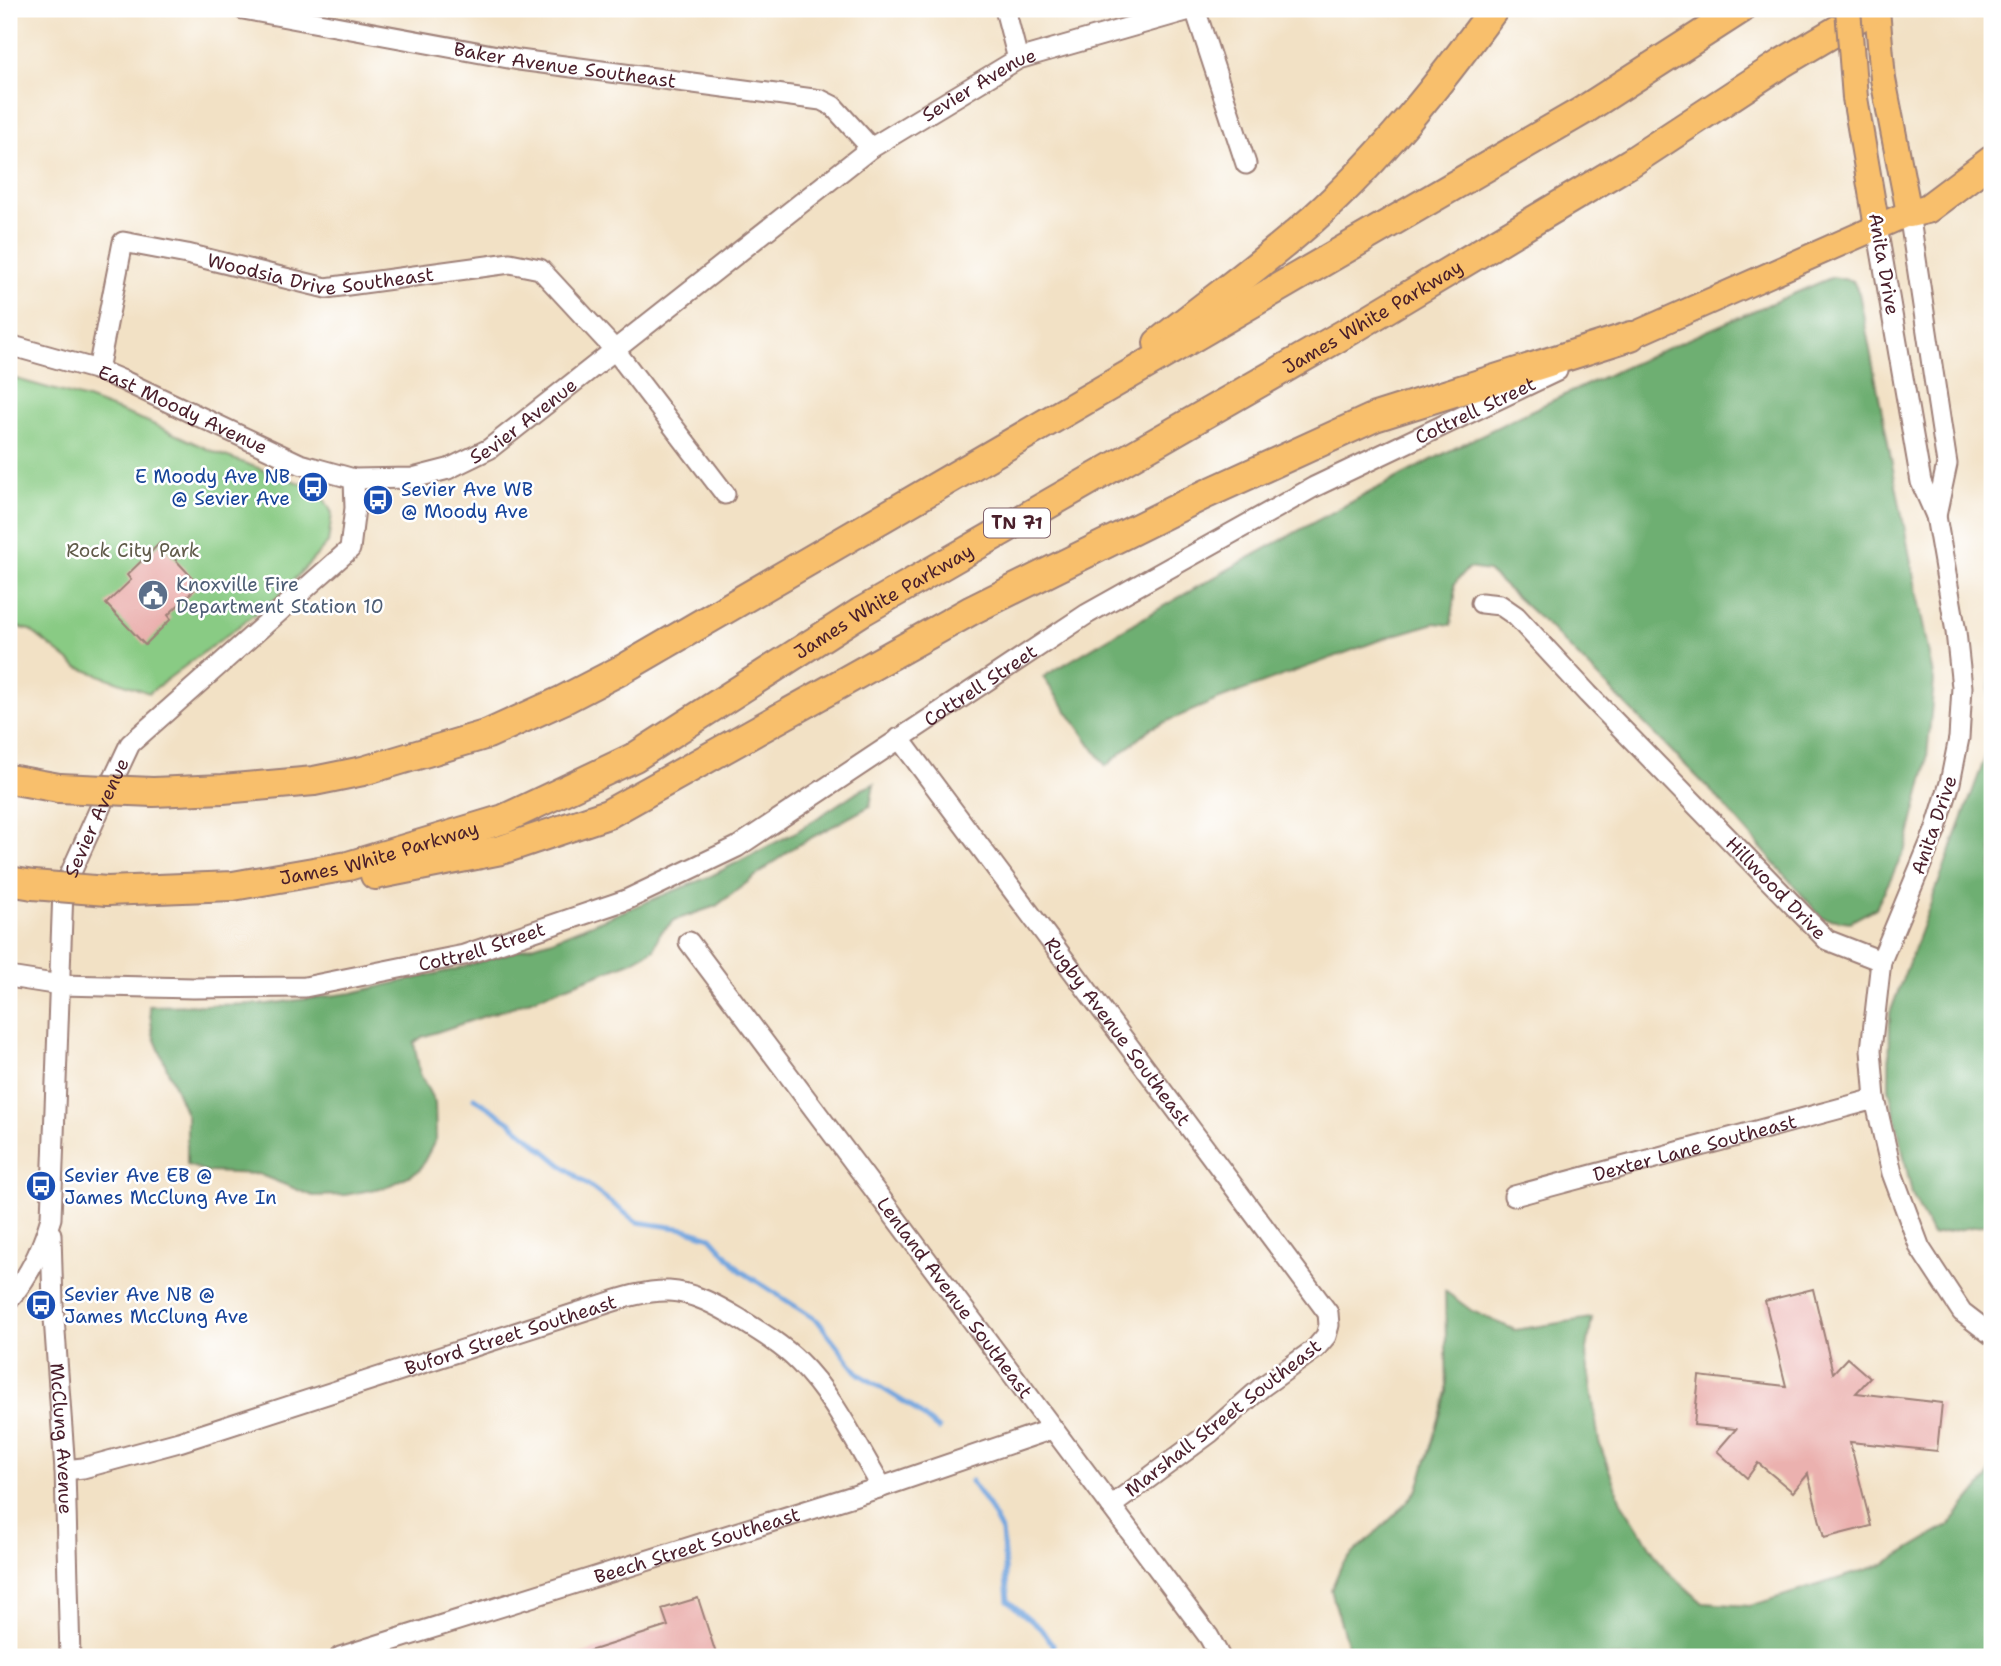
<svg xmlns="http://www.w3.org/2000/svg" width="2001" height="1666" font-family="'Shantell Sans',sans-serif">
<style>
.green{fill:#89cb84;stroke:#6a7558;stroke-width:2}
.forest{fill:#6eaf72;stroke:#5c674e;stroke-width:2}
.lines{fill:none;stroke-linecap:round;stroke-linejoin:round}
.stream{stroke:#72a5de;stroke-width:5}
.building{fill:#ebb1af}
.minor-casing{stroke:#9e8078;stroke-width:23}
.major-casing{stroke:#9e8078;stroke-width:28}
.highway-casing{stroke:#9e8078;stroke-width:32}
.minor{stroke:#fff;stroke-width:19}
.major{stroke:#f8bf6c;stroke-width:24}
.highway{stroke:#f8bf6c;stroke-width:28}
.major-bridge-casing{stroke:#9e8078;stroke-width:28;stroke-linecap:butt}
.highway-bridge-casing{stroke:#9e8078;stroke-width:32;stroke-linecap:butt}
.major-bridge{stroke:#f8bf6c;stroke-width:24}
.highway-bridge{stroke:#f8bf6c;stroke-width:28}
.labels{text-anchor:middle;dominant-baseline:central;stroke-width:5;stroke-linejoin:round;paint-order:stroke}
.shield{fill:#fff;stroke:#80626b;stroke-width:2}
.shield-label{font-size:18px;font-weight:bold;fill:#4a1f2b}
.street-label{font-size:19px;fill:#4a1f2b;stroke:#fff}
.transit-label{font-size:19px;fill:#164399;stroke:#fff;text-anchor:start}
.park-label{font-size:19px;fill:#605b4a;stroke:#fff}
.service-label{font-size:19px;fill:#4e5e75;stroke:#fff;text-anchor:start}
</style>
<rect width="100%" height="100%" fill="#fff"/>
<filter id="ink" filterUnits="userSpaceOnUse"><feTurbulence type="fractalNoise" baseFrequency=".0143" numOctaves="2"/><feDisplacementMap in="SourceGraphic" scale="14" xChannelSelector="R" yChannelSelector="G"/><feConvolveMatrix kernelMatrix="1 2 1 2 8 2 1 2 1" color-interpolation-filters="sRGB"/></filter>
<filter id="wash" filterUnits="userSpaceOnUse"><feTurbulence type="fractalNoise" baseFrequency=".00686" numOctaves="4" result="noise"/><feDisplacementMap in="SourceGraphic" scale="28" xChannelSelector="R" yChannelSelector="G"/><feGaussianBlur stdDeviation="1.57" result="paint"/><feColorMatrix in="noise" values="0 0 0 0 0 0 0 0 0 0 0 0 0 0 0 0 0 1.4 0 .05"/><feComposite in="paint" operator="in"/></filter>
<g filter="url(#wash)">
<rect width="100%" height="100%" fill="#f2e1c5"/>
<path class="green" d="M9 377 87 399 146 421 214 452 319 490 332 513 328 543 278 597 149 693 77 667 30 630 9 625Z"/>
<g class="forest">
<path d="M1833 277 1853 281 1859 293 1934 681 1926 768 1906 848 1876 908 1850 922 1822 918 1717 797 1549 627 1488 571 1468 568 1454 584 1455 597 1451 625 1435 623 1391 636 1217 700 1151 728 1106 766 1043 677C1180 595 1319 517 1461 445 1582 384 1708 330 1833 277Z"/>
<path d="M1992 648V1223L1932 1235 1912 1194 1889 1088 1890 1013 1985 758Z"/>
<path d="M874 784 870 806 794 847 716 906 675 920 660 933 654 949 631 962 515 1006 422 1037 414 1043 420 1074 435 1103 436 1139 419 1171 386 1187 345 1195 313 1196 258 1174 208 1172 187 1165V1116L153 1035 149 1006 268 1004 352 993 452 970 552 940 711 876 796 832 858 791Z"/>
<path d="M1445 1291 1472 1311 1515 1330 1592 1318 1586 1356 1599 1442 1621 1502 1665 1569 1703 1603 1750 1606 1882 1565 1948 1526 1987 1479 1992 1465V1657H1348L1346 1640 1331 1590 1342 1564 1399 1511 1418 1489 1447 1392Z"/>
</g>
<g class="lines">
<g class="stream">
<path d="M474 1098 509 1121 564 1167 637 1222 685 1229 711 1237 741 1271 818 1321 859 1374 909 1405 938 1429"/>
<path d="M971 1481 987 1504 1002 1532 1008 1601 1040 1628 1053 1645 1052 1657"/>
</g>
</g>
<g id="blocks">
<g class="building">
<path d="M160 543 199 585 168 615 171 619 145 645 106 604 131 580 127 575Z"/>
<path d="M1813 1289 1833 1373 1847 1358 1870 1378 1856 1393 1942 1403 1937 1451 1850 1442 1871 1526 1824 1538 1808 1474 1793 1492 1758 1463 1747 1478 1717 1451 1736 1429 1694 1425 1699 1376 1786 1386 1765 1301Z"/>
<path d="M698 1598 717 1657H581L580 1654 668 1626 662 1609Z"/>
</g>
</g>
</g>
<g filter="url(#ink)">
<use href="#blocks" fill-opacity="0" stroke="#9e8078" stroke-width="2"/>
<g class="lines">
<g class="minor-casing">
<g id="minor">
<path id="s1" d="M243 9 519 60 821 100 833 106 871 148"/>
<path d="M1005 9 1018 59"/>
<path d="M1195 9 1246 164"/>
<path d="M1909 213 1947 464 1936 516"/>
<path d="M1877 227 1921 482 1936 516 1956 632 1962 687 1959 738 1950 783 1935 831 1881 961 1871 1050 1875 1099 1892 1173 1920 1248 1962 1312 1992 1335"/>
<path id="s2" d="M9 345 98 370 124 381 300 464 354 479 413 478 448 469 489 449 871 148 1018 59 1193 9"/>
<path id="s3" d="M98 370 123 242 187 254 326 288 510 263 540 269 614 349 725 494"/>
<path id="s4" d="M1481 603 1500 605 1516 616 1588 694 1827 940 1881 961"/>
<path id="s5" d="M899 738 1328 1313 1329 1325 1326 1336 1315 1349 1262 1387 1211 1432 1111 1506"/>
<path id="s6" d="M689 942 1209 1637 1220 1657"/>
<path id="s7" d="M9 977 60 985 193 988 305 987 464 955 626 900 737 847 1087 614 1314 487 1557 371"/>
<path id="s8" d="M1514 1196 1875 1099"/>
<path id="s9" d="M51 1234 53 1304 65 1470 70 1657"/>
<path id="s10" d="M9 1299C30 1276 42 1249 51 1218L63 890 105 797 130 744 350 549 355 508 354 479"/>
<path id="s11" d="M65 1470 83 1468 179 1442 586 1310C612 1302 641 1290 669 1291 693 1292 718 1306 738 1318 759 1331 781 1344 799 1362 833 1395 857 1446 882 1487"/>
<path id="s12" d="M340 1657 882 1487 1052 1429"/>
</g>
</g>
<g class="major-casing">
<g id="major">
<path d="M1855 98 1877 227"/>
<path d="M1631 336 1909 213 1883 79 1877 9"/>
</g>
</g>
<g class="highway-casing">
<g id="highway">
<path d="M1909 213 1927 209 1992 160"/>
<path d="M1158 343C1209 302 1264 263 1313 219 1381 158 1440 83 1494 9"/>
<path d="M9 779 59 788"/>
<path d="M153 792 223 789 314 781 363 771 488 734 563 700 623 669 1584 110 1741 9"/>
<path d="M375 875 501 850 608 814 972 610 1204 495 1375 417 1631 336"/>
<path d="M9 881 33 885"/>
<path id="s13" d="M107 891 233 886 348 866 504 819 635 757 861 612 1351 330 1630 163 1782 63 1873 9"/>
</g>
</g>
<use href="#minor" class="minor"/>
<use href="#major" class="major"/>
<use href="#highway" class="highway"/>
<g class="major-bridge-casing">
<path id="major-bridge" d="M1848 9 1855 98"/>
</g>
<g class="highway-bridge-casing">
<g id="highway-bridge">
<path d="M59 788 153 792"/>
<path d="M33 885 107 891"/>
</g>
</g>
<use href="#major-bridge" class="major-bridge"/>
<use href="#highway-bridge" class="highway-bridge"/>
</g>
</g>
<defs>
<g id="bus-disc" transform="scale(1.575)"><circle r="9.5" fill="#1a4fb4" stroke="#fff"/><path d="M-5-6H5V4H4V6H2V4H-2V6H-4V4H-5ZM-3.5-4V0h7V-4ZM-3.5 1.2v1.5H-2V1.2ZM2 1.2v1.5H3.5V1.2Z" fill="#fff"/></g>
<g id="civic-disc" transform="scale(1.575)"><circle r="9.5" fill="#5c6f8a" stroke="#fff"/><path d="M-.6-6.5H3V-4.5H.6V-3L4-1V1h2V6H-6V1h2V-1L-.6-3ZM-1.2 2.5V6h2.4V2.5Z" fill="#fff"/></g>
</defs>
<g fill-rule="evenodd">
<use href="#bus-disc" x="313" y="487"/>
<use href="#bus-disc" x="378" y="500"/>
<use href="#civic-disc" x="153" y="595"/>
<use href="#bus-disc" x="41" y="1186"/>
<use href="#bus-disc" x="41" y="1305"/>
</g>
<g class="labels">
<rect class="shield" x="984" y="508.5" width="66" height="29" rx="5"/>
<g class="shield-label">
<text x="1017" y="523">TN 71</text>
</g>
<g class="street-label">
<text stroke="none"><textPath href="#s1" startOffset="327">Baker Avenue Southeast</textPath></text>
<text stroke="none"><textPath href="#s2" startOffset="1124">Sevier Avenue</textPath></text>
<text transform="translate(1884 264) rotate(80)">Anita Drive</text>
<text stroke="none"><textPath href="#s3" startOffset="332">Woodsia Drive Southeast</textPath></text>
<text stroke="none"><textPath href="#s13" startOffset="1410">James White Parkway</textPath></text>
<text stroke="none"><textPath href="#s2" startOffset="186">East Moody Avenue</textPath></text>
<text stroke="none"><textPath href="#s7" startOffset="1612">Cottrell Street</textPath></text>
<text stroke="none"><textPath href="#s2" startOffset="556">Sevier Avenue</textPath></text>
<text stroke="none"><textPath href="#s13" startOffset="844">James White Parkway</textPath></text>
<text stroke="none"><textPath href="#s7" startOffset="1045">Cottrell Street</textPath></text>
<text stroke="none"><textPath href="#s10" startOffset="500">Sevier Avenue</textPath></text>
<text transform="translate(1934 825) rotate(-71)">Anita Drive</text>
<text stroke="none"><textPath href="#s13" startOffset="276">James White Parkway</textPath></text>
<text stroke="none"><textPath href="#s4" startOffset="415">Hillwood Drive</textPath></text>
<text stroke="none"><textPath href="#s7" startOffset="478">Cottrell Street</textPath></text>
<text stroke="none"><textPath href="#s5" startOffset="366">Rugby Avenue Southeast</textPath></text>
<text stroke="none"><textPath href="#s8" startOffset="187">Dexter Lane Southeast</textPath></text>
<text stroke="none"><textPath href="#s6" startOffset="444">Lenland Avenue Southeast</textPath></text>
<text stroke="none"><textPath href="#s11" startOffset="466">Buford Street Southeast</textPath></text>
<text transform="translate(1223 1418) rotate(-38)">Marshall Street Southeast</text>
<text stroke="none"><textPath href="#s9" startOffset="205">McClung Avenue</textPath></text>
<text stroke="none"><textPath href="#s12" startOffset="374">Beech Street Southeast</textPath></text>
</g>
<g class="transit-label">
<text x="290" y="476" text-anchor="end">E Moody Ave NB<tspan x="290" dy="22">@ Sevier Ave</tspan></text>
<text x="401" y="489">Sevier Ave WB<tspan x="401" dy="22">@ Moody Ave</tspan></text>
<text x="64" y="1175">Sevier Ave EB @<tspan x="64" dy="22">James McClung Ave In</tspan></text>
<text x="64" y="1294">Sevier Ave NB @<tspan x="64" dy="22">James McClung Ave</tspan></text>
</g>
<g class="park-label">
<text x="133" y="550">Rock City Park</text>
</g>
<g class="service-label">
<text x="176" y="584">Knoxville Fire<tspan x="176" dy="22">Department Station 10</tspan></text>
</g>
</g>
<rect width="2001" height="1666" fill="none" stroke="#fff" stroke-width="35"/>
</svg>
